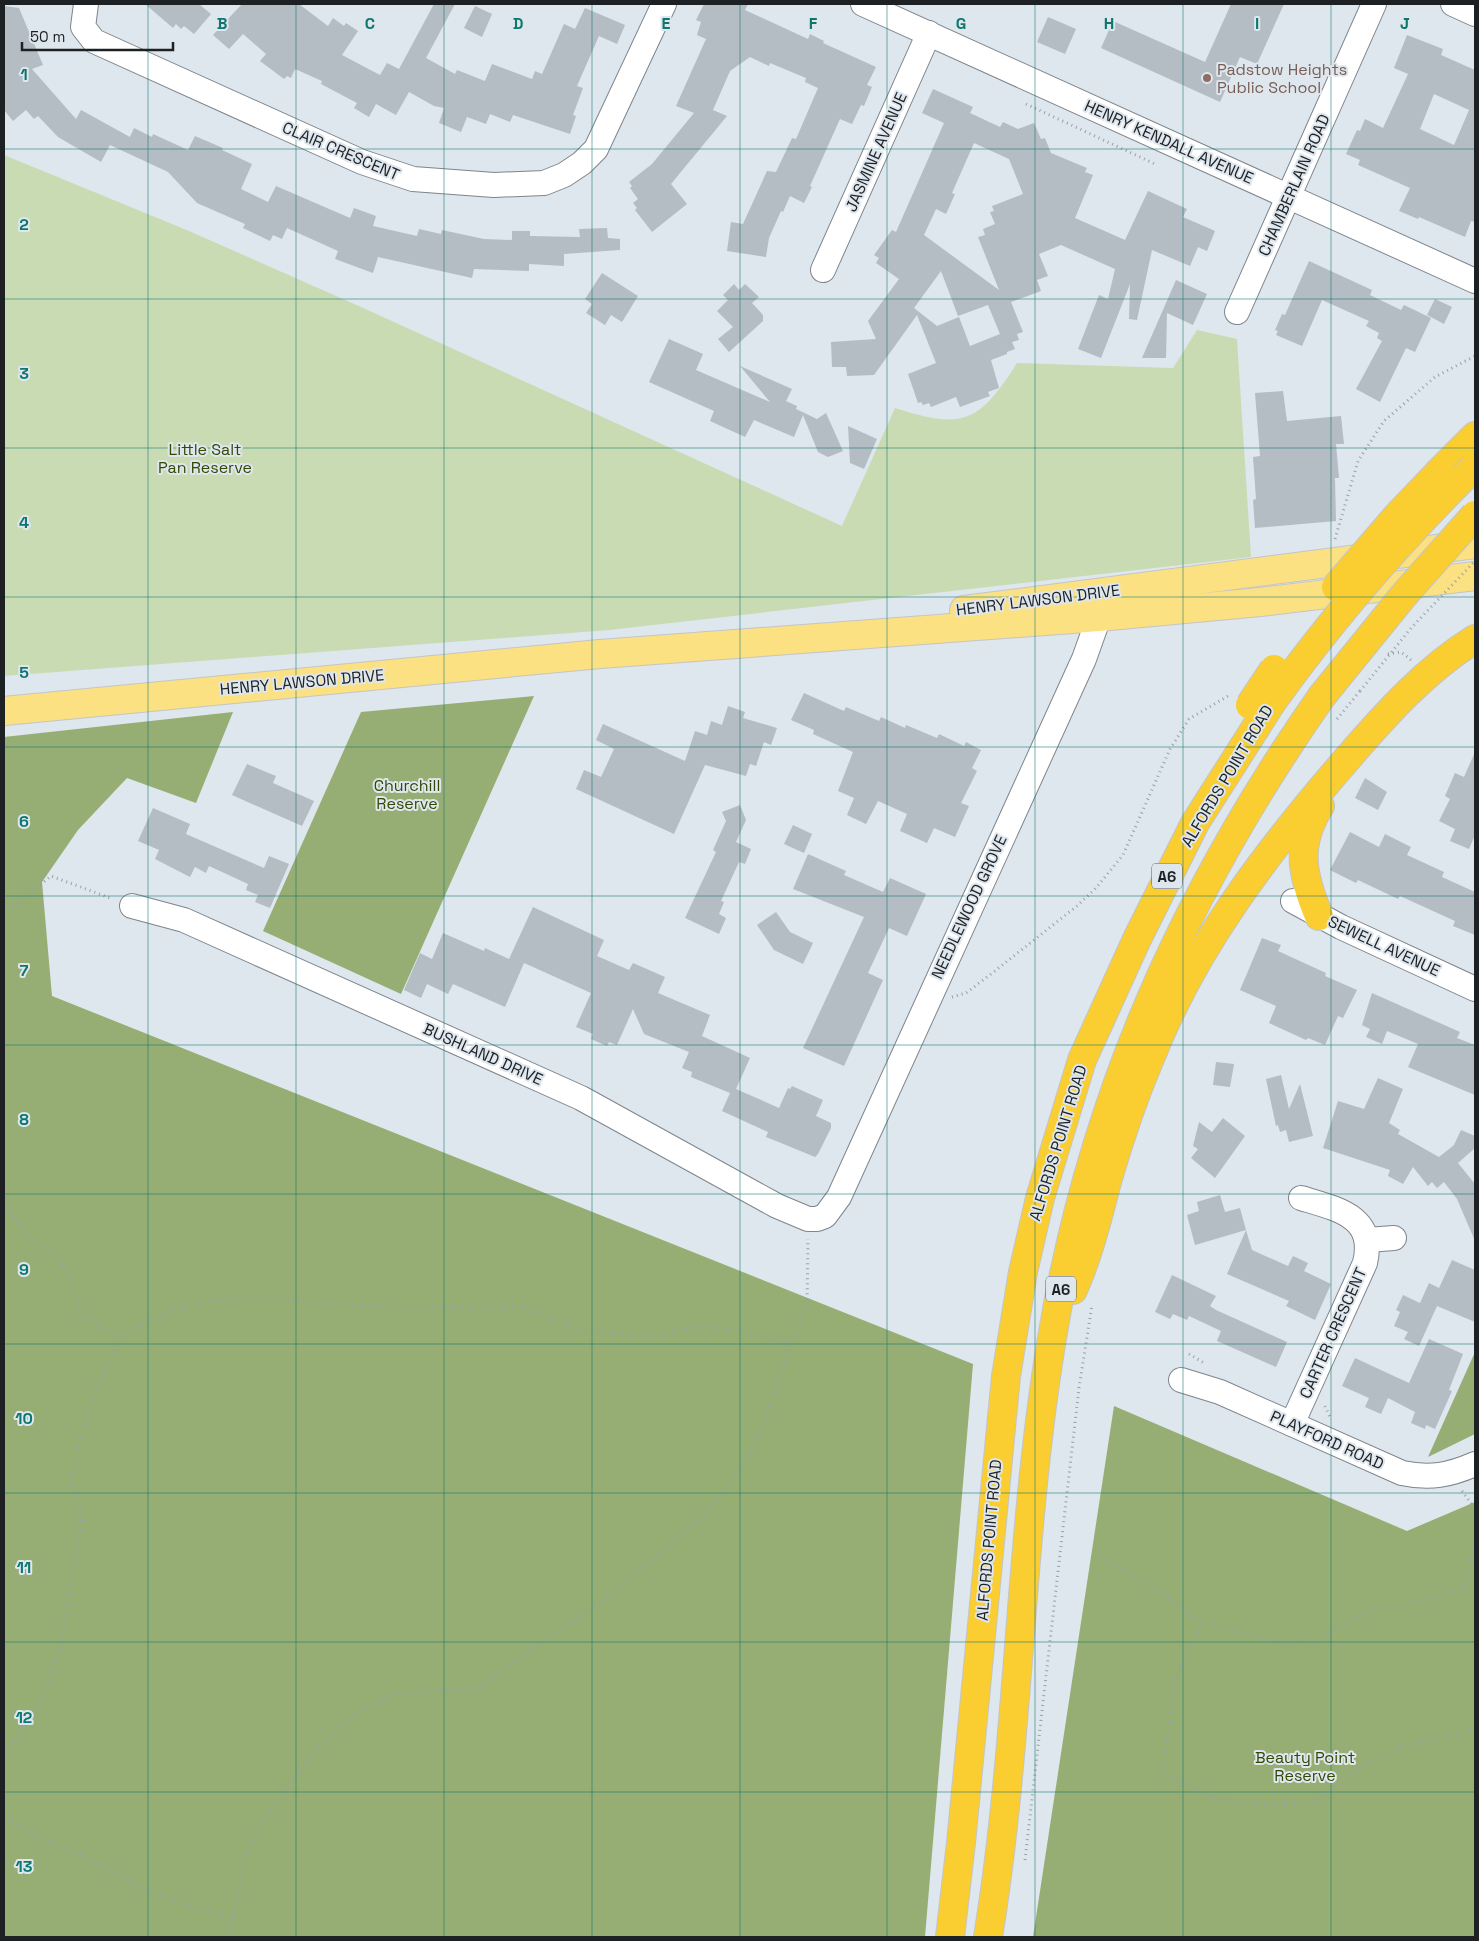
<svg xmlns="http://www.w3.org/2000/svg" width="1479" height="1941" font-family="'Space Grotesk',sans-serif">
<style>
.green{fill:#c9dbb2}
.forest{fill:#96ae73}
.building{fill:#b4bcc4;fill-rule:evenodd}
.lines{fill:none;stroke-linecap:round;stroke-linejoin:round}
.minor-casing{stroke:#7e858c;stroke-width:26}
.major-casing{stroke:#c4c5c6;stroke-width:30}
.highway-casing{stroke:#c4c5c6;stroke-width:30}
.path{stroke:#99a0a6;stroke-width:3;stroke-dasharray:1 4;stroke-linecap:butt}
.minor{stroke:#fff;stroke-width:24}
.major{stroke:#fce183;stroke-width:28}
.highway{stroke:#facd30;stroke-width:28}
.highway-bridge-casing{stroke:#c4c5c6;stroke-width:30;stroke-linecap:butt}
.path-bridge{stroke:#99a0a6;stroke-width:3;stroke-dasharray:1 4;stroke-linecap:butt}
.highway-bridge{stroke:#facd30;stroke-width:28}
.grid{fill:none;stroke:#0f766e;stroke-width:1;stroke-opacity:0.55}
.education-dot{fill:#8d6e63;stroke:#dee6ee;stroke-width:2}
.labels{text-anchor:middle;dominant-baseline:central;stroke-width:4;stroke-linejoin:round;paint-order:stroke}
.shield{fill:#dee6ee;stroke:#585c60;stroke-width:1}
.shield-label{font-size:15px;font-weight:bold;fill:#1e2123}
.education-label{font-size:16px;fill:#785e54;stroke:#dee6ee;text-anchor:start}
.street-label{font-size:16px;fill:#1e2123;stroke:#dee6ee}
.park-label{font-size:16px;fill:#334803;stroke:#dee6ee}
.grid-label{font-size:16px;text-anchor:middle;font-weight:bold;fill:#0f766e;stroke:#dee6ee;stroke-width:4;stroke-linejoin:round;paint-order:stroke}
</style>
<rect width="100%" height="100%" fill="#dee6ee"/>
<path class="green" d="M4 155 189 231 361 307 842 526 895 408C963 430 979 423 1017 363L1173 368 1197 330 1237 339 1251 557 609 630 4 676Z"/>
<g class="forest">
<path d="M534 696 401 994 263 931 361 712Z"/>
<path d="M233 712 196 803 127 778 78 830 42 882 52 996 973 1364 925 1937H4V737Z"/>
<path d="M1475 1352V1434L1428 1457Z"/>
<path d="M1114 1406 1407 1531 1475 1502V1937H1033Z"/>
</g>
<g class="building">
<path d="M145 4H199L211 14 194 34 184 26 181 29 176 24 173 28Z"/>
<path d="M242 4H299L328 26 333 18 344 26 346 23 358 31 342 55 380 75 387 63 399 69 434 4H455L426 58 455 74 457 70 485 81 492 64 532 79 535 71 542 74 564 24 575 29 585 8 625 25 617 44 599 36 577 86 583 88 573 115 576 116 570 134 513 115 510 122 490 114 486 124 467 117 461 132 439 123 444 108 434 106 409 92 396 115 376 104 369 117 354 108 357 103 321 84 322 81 295 69 291 78 287 76 284 79 260 61 266 54 243 34 229 49 213 35Z"/>
<path d="M704 4H748L745 10 808 39 810 34 824 41 823 43 876 67 867 85 872 87 864 106 861 105 852 124 840 119 810 186 812 187 804 203 790 196 783 212 781 211 769 238 766 257 727 251 731 222 743 224 767 171 776 172 792 138 796 139 818 88 805 82 806 78 770 63 769 66 750 57 730 71 713 110 727 116 671 184 687 204 652 232 635 210 637 208 633 203 638 199 630 188 632 186 629 182 652 164 694 113 676 106 706 39 697 35 701 22 696 20Z"/>
<path d="M1231 4H1284L1257 64 1240 57 1220 102 1101 48 1113 21 1205 62Z"/>
<path d="M4 6 19 8 43 65 32 69 76 119 81 110 130 137 134 128 152 137 153 134 188 150 195 136 223 148 222 150 252 164 241 189 268 202 276 186 350 218 354 208 376 216 373 226 417 236 419 229 441 234 442 230 484 239 512 240V231H530V236L580 237 579 229 607 228 608 238 620 239V250L564 254V266L529 264V271L474 269 472 278 378 257 373 273 335 259 338 251 287 228 282 239 273 235 270 241 243 228 245 224 197 203 168 172 110 145 101 162 58 137 38 116 34 119 26 110 13 121 4 110Z"/>
<path d="M475 6 492 14 482 37 464 28Z"/>
<path d="M1048 17 1076 29 1065 54 1037 42Z"/>
<path d="M1407 35 1443 49 1441 55 1475 70V222L1471 221 1465 237 1419 217 1418 219 1399 211 1410 188 1358 165 1360 160 1346 154 1357 130 1360 131 1365 119 1383 128 1408 74 1394 68ZM1434 94 1469 110 1454 145 1420 129Z"/>
<path d="M933 89 973 107 970 113 1000 127 1003 122 1018 129 1034 123 1041 139 1045 138 1051 153 1087 168 1085 172 1093 175 1075 218 1125 240 1148 191 1187 209 1183 217 1215 231 1207 251 1198 247 1190 266 1152 250 1137 320 1129 319 1130 284 1101 358 1078 349 1099 295 1108 299 1115 269 1061 245 1039 254 1048 276 1037 280 1041 291 1011 302 1023 332 1017 334 1019 340 1012 342 1015 349 1007 352V354L991 360 999 388 988 392 990 396 960 407 956 397 931 407 929 403 923 405 921 402 918 403 908 374 936 363 917 315 874 375 847 376 846 367H832L831 342 876 339 868 321 899 279 876 263 879 258 874 255 892 230 896 232 944 123 922 113ZM974 143 1009 159 1023 194 992 206 994 211 990 212 995 224 983 229 985 235 978 237 999 290 924 235 936 209 946 214 955 194 952 193ZM941 271 958 316 988 305 1000 334 970 346 959 317 937 326 914 308Z"/>
<path d="M1309 261 1372 290 1370 295 1401 310 1404 305 1431 318 1415 352 1406 348 1380 402 1356 389 1382 341 1377 338 1379 333 1366 326 1369 321 1322 300 1302 346 1276 335 1278 331 1275 330 1282 314 1285 315Z"/>
<path d="M602 273 638 296 622 322 611 315 605 325 586 313 592 304 585 299Z"/>
<path d="M1176 280 1207 294 1193 325 1167 313 1166 358H1142Z"/>
<path d="M734 284 739 290 745 284 759 297 752 303 763 315V321L729 352 718 339 733 327 717 311 728 300 723 295Z"/>
<path d="M1435 299 1452 307 1444 324 1427 315Z"/>
<path d="M669 339 703 354 696 370 770 402 740 366 792 389 786 401 797 406 796 409 817 419 826 413 843 451 828 457 818 452 803 415 794 437 754 420 745 437 710 421 714 411 649 382Z"/>
<path d="M1283 391 1287 421 1341 416 1344 444H1336L1339 478H1335L1336 521 1255 528 1253 500 1256 499 1253 457 1260 456 1255 393Z"/>
<path d="M848 426 877 439 864 469 850 463Z"/>
<path d="M804 693 844 711 846 707 879 721 881 717 905 728 906 725 937 738 939 734 964 746 966 742 981 750 972 768 977 771 961 803 969 806 955 837 934 828 927 843 900 831 907 814 878 801 866 824 847 815 854 798 838 791 853 752 813 734 814 730 791 720Z"/>
<path d="M728 706 745 712 743 718 777 728 771 745 764 742 756 766 750 764 746 776 705 765 674 834 576 789 584 770 601 777 614 749 596 740 603 724 685 761 695 731 707 735 711 721 722 725Z"/>
<path d="M1475 752V835L1469 849 1450 841 1455 829 1439 821 1450 799 1445 796 1455 773 1464 777Z"/>
<path d="M247 764 276 776 273 783 314 801 302 826 232 795Z"/>
<path d="M1365 778 1387 792 1378 810 1355 798Z"/>
<path d="M740 805 746 820 736 842 751 849 745 864 739 862 721 901 724 902 719 914 726 918 719 934 685 918 716 852 713 850 726 821 722 812Z"/>
<path d="M153 808 190 824 186 834 264 868 269 856 289 864 270 908 255 902 258 895 246 890 248 884 209 866 206 873 195 867 190 877 155 859 159 850 138 841Z"/>
<path d="M793 825 812 834 804 853 784 844Z"/>
<path d="M1350 832 1379 847 1385 834 1411 847 1407 855 1444 872 1442 877 1475 892V935L1453 926 1455 921 1400 896 1398 899 1358 880 1356 883 1330 870Z"/>
<path d="M808 854 846 871 844 875 883 892 890 878 926 894 907 936 889 928 868 973 883 980 844 1066 803 1048 864 917 793 889Z"/>
<path d="M533 907 604 940 597 956 629 970 633 963 665 977 658 993 710 1015 702 1036 750 1058 736 1089 779 1108 788 1088 790 1089 792 1086 823 1100 816 1116 831 1123V1128L818 1154 815 1157 781 1143 766 1137 768 1132 722 1111 730 1093 691 1077 692 1072 682 1068 689 1052 644 1034 633 1009 617 1045 609 1042 607 1046 591 1039 593 1034 576 1027 591 993 524 963 505 1007 453 984 448 994 427 984 421 998 404 990 420 953 432 959 443 933 484 951 485 948 509 959Z"/>
<path d="M776 912 790 932 813 943 803 964 774 950 757 925Z"/>
<path d="M1262 938 1281 945 1278 951 1326 973 1325 976 1357 990 1343 1018 1338 1016 1325 1045 1308 1038 1306 1040 1269 1023 1276 1006 1240 990Z"/>
<path d="M1372 993 1460 1032 1457 1038 1475 1045V1095L1408 1067 1418 1044 1387 1031 1382 1044 1366 1037 1370 1029 1362 1025Z"/>
<path d="M1216 1062 1234 1064 1230 1087 1213 1085Z"/>
<path d="M1281 1075 1289 1109 1300 1084 1313 1136 1289 1142 1286 1130 1280 1132 1278 1125 1276 1126 1266 1079Z"/>
<path d="M1378 1078 1403 1089 1389 1123 1400 1130 1398 1134 1439 1157 1454 1145 1461 1130 1475 1136V1148L1458 1163 1475 1184V1241L1457 1199 1444 1182 1437 1188 1432 1182 1428 1186 1413 1167 1403 1184 1388 1176 1390 1170 1323 1148 1338 1101 1364 1109Z"/>
<path d="M1223 1118 1245 1136 1215 1178 1191 1158 1198 1149 1193 1146 1199 1122 1212 1132Z"/>
<path d="M1220 1195 1225 1212 1240 1208 1246 1230 1195 1245 1187 1215 1199 1211 1197 1202Z"/>
<path d="M1246 1230 1252 1250 1288 1266 1293 1256 1308 1263 1304 1271 1331 1284 1315 1320 1286 1306 1289 1301 1227 1274Z"/>
<path d="M1452 1260 1475 1270V1322L1437 1306 1419 1346 1404 1339 1408 1332 1394 1326 1400 1312 1396 1310 1403 1295 1420 1303 1429 1283 1439 1288Z"/>
<path d="M1172 1275 1216 1296 1210 1306 1216 1310 1287 1342 1276 1367 1217 1341 1221 1331 1189 1316 1187 1320 1173 1314 1170 1319 1155 1312Z"/>
<path d="M1429 1339 1463 1354 1449 1390 1452 1391 1435 1429 1426 1425 1425 1429 1411 1423 1415 1412 1388 1398 1381 1414 1365 1407 1369 1398 1342 1386 1355 1358 1409 1383Z"/>
</g>
<g class="lines">
<g class="minor-casing">
<g id="minor">
<path d="M86 4 83 27 94 41 362 162 413 179 494 185 544 183 564 175 582 163 596 149 664 4"/>
<path d="M863 4 1475 281"/>
<path d="M1453 4 1475 14"/>
<path d="M823 270 929 33"/>
<path d="M1237 312 1374 4"/>
<path d="M1293 901 1341 927 1475 989"/>
<path d="M132 906 184 920 581 1098 777 1206 808 1219H817L825 1216 839 1197 1084 659 1099 617 1098 600"/>
<path d="M1367 1240 1394 1238"/>
<path d="M1181 1380 1220 1392 1402 1473C1430 1479 1450 1475 1475 1464"/>
<path d="M1292 1424 1365 1263C1376 1216 1337 1209 1301 1198"/>
</g>
</g>
<g class="major-casing">
<g id="major">
<path d="M964 610 1475 544"/>
<path d="M4 711 600 654 1099 617 1260 602 1475 576"/>
</g>
</g>
<g class="highway-casing">
<g id="highway">
<path d="M1440 471 1475 436"/>
<path d="M1319 916C1302 876 1295 845 1320 806"/>
<path d="M1073 1290C1089 1254 1098 1216 1108 1178 1120 1137 1134 1096 1151 1056 1195 945 1269 849 1347 759 1385 715 1425 670 1475 639"/>
<path d="M950 1937 961 1843 1006 1376 1023 1272 1040 1198 1082 1060 1137 939 1195 823 1272 702"/>
<path d="M988 1937C1020 1741 1019 1540 1051 1344 1090 1102 1182 896 1322 696"/>
</g>
</g>
<g class="path">
<path d="M1026 104 1155 164"/>
<path d="M1335 539 1358 461 1384 421 1435 377 1475 356"/>
<path d="M1388 654 1401 652 1411 660"/>
<path d="M1337 719 1360 691"/>
<path d="M4 911 17 904 51 876 113 899"/>
<path d="M952 997 966 993 991 974 1077 906 1096 888 1123 855 1170 749 1189 719 1228 696"/>
<path d="M4 1206 8 1207 25 1233 62 1260 80 1312 120 1338"/>
<path d="M1189 1354 1204 1363"/>
<path d="M1325 1406 1330 1417"/>
<path d="M1462 1491 1475 1509"/>
<path d="M1100 1556 1150 1585 1201 1623 1280 1642H1314L1370 1611 1408 1604 1463 1589 1475 1541"/>
<path d="M1201 1623 1176 1679 1162 1774 1216 1798 1264 1805 1314 1802 1363 1765 1402 1746 1475 1729"/>
<path d="M4 1760 45 1695 61 1645 82 1518 70 1479 81 1433 97 1388 120 1338 154 1318 207 1300 279 1298 340 1305 478 1308 525 1307 583 1332 654 1335 705 1326 749 1333 791 1344"/>
<path d="M4 1817 33 1835 94 1861 137 1886 185 1905 233 1918"/>
<path d="M1025 1860 1079 1388 1092 1305"/>
<path d="M225 1937 233 1918 247 1854 262 1824 316 1749 353 1716 390 1695 435 1690 478 1689 519 1657 590 1611 706 1514 743 1464 764 1422 791 1344 807 1307 808 1239"/>
</g>
<use href="#minor" class="minor"/>
<use href="#major" class="major"/>
<use href="#highway" class="highway"/>
<g class="highway-bridge-casing">
<g id="highway-bridge">
<path d="M1336 587 1397 516 1440 471"/>
<path d="M1322 696 1404 595 1475 515"/>
<path d="M1272 702C1333 617 1400 540 1474 467"/>
<path d="M1250 705 1274 669"/>
</g>
</g>
<path class="path-bridge" d="M1360 691 1412 627 1475 561"/>
<use href="#highway-bridge" class="highway-bridge"/>
</g>
<path class="grid" d="M148 4V1937M296 4V1937M444 4V1937M592 4V1937M740 4V1937M887 4V1937M1035 4V1937M1183 4V1937M1331 4V1937M4 149H1475M4 299H1475M4 448H1475M4 597H1475M4 747H1475M4 896H1475M4 1045H1475M4 1194H1475M4 1344H1475M4 1493H1475M4 1642H1475M4 1792H1475"/>
<circle class="education-dot" cx="1207" cy="78" r="5"/>
<g class="labels">
<g class="shield">
<rect x="1152" y="863.5" width="30" height="25" rx="4"/>
<rect x="1046" y="1276.5" width="30" height="25" rx="4"/>
</g>
<g class="shield-label">
<text x="1167" y="876">A6</text>
<text x="1061" y="1289">A6</text>
</g>
<g class="education-label">
<text x="1217" y="69">Padstow Heights<tspan x="1217" dy="18">Public School</tspan></text>
</g>
<g class="street-label">
<text transform="translate(1169 142) rotate(24)">HENRY KENDALL AVENUE</text>
<text transform="translate(341 151) rotate(23)">CLAIR CRESCENT</text>
<text transform="translate(876 152) rotate(-66)">JASMINE AVENUE</text>
<text transform="translate(1294 185) rotate(-66)">CHAMBERLAIN ROAD</text>
<text transform="translate(1038 600) rotate(-7)">HENRY LAWSON DRIVE</text>
<text transform="translate(302 682) rotate(-5)">HENRY LAWSON DRIVE</text>
<text transform="translate(1227 776) rotate(-59)">ALFORDS POINT ROAD</text>
<text transform="translate(969 907) rotate(-65)">NEEDLEWOOD GROVE</text>
<text transform="translate(1384 946) rotate(25)">SEWELL AVENUE</text>
<text transform="translate(483 1054) rotate(24)">BUSHLAND DRIVE</text>
<text transform="translate(1058 1143) rotate(-73)">ALFORDS POINT ROAD</text>
<text transform="translate(1333 1333) rotate(-66)">CARTER CRESCENT</text>
<text transform="translate(1327 1440) rotate(24)">PLAYFORD ROAD</text>
<text transform="translate(989 1540) rotate(-85)">ALFORDS POINT ROAD</text>
</g>
<g class="park-label">
<text x="205" y="449">Little Salt<tspan x="205" dy="18">Pan Reserve</tspan></text>
<text x="407" y="785">Churchill<tspan x="407" dy="18">Reserve</tspan></text>
<text x="1305" y="1757">Beauty Point<tspan x="1305" dy="18">Reserve</tspan></text>
</g>
</g>
<g class="grid-label">
<text x="222" y="29">B</text>
<text x="370" y="29">C</text>
<text x="518" y="29">D</text>
<text x="666" y="29">E</text>
<text x="813" y="29">F</text>
<text x="961" y="29">G</text>
<text x="1109" y="29">H</text>
<text x="1257" y="29">I</text>
<text x="1405" y="29">J</text>
<text x="24" y="80">1</text>
<text x="24" y="230">2</text>
<text x="24" y="379">3</text>
<text x="24" y="528">4</text>
<text x="24" y="678">5</text>
<text x="24" y="827">6</text>
<text x="24" y="976">7</text>
<text x="24" y="1125">8</text>
<text x="24" y="1275">9</text>
<text x="24" y="1424">10</text>
<text x="24" y="1573">11</text>
<text x="24" y="1723">12</text>
<text x="24" y="1872">13</text>
</g>
<rect width="1479" height="1941" fill="none" stroke="#1e2123" stroke-width="10"/>
<path d="M22 42v8h151v-8" fill="none" stroke="#1e2123" stroke-width="2.5"/>
<text x="30" y="42" font-size="15" fill="#1e2123" stroke="#dee6ee" stroke-width="4" paint-order="stroke">50 m</text>
</svg>
